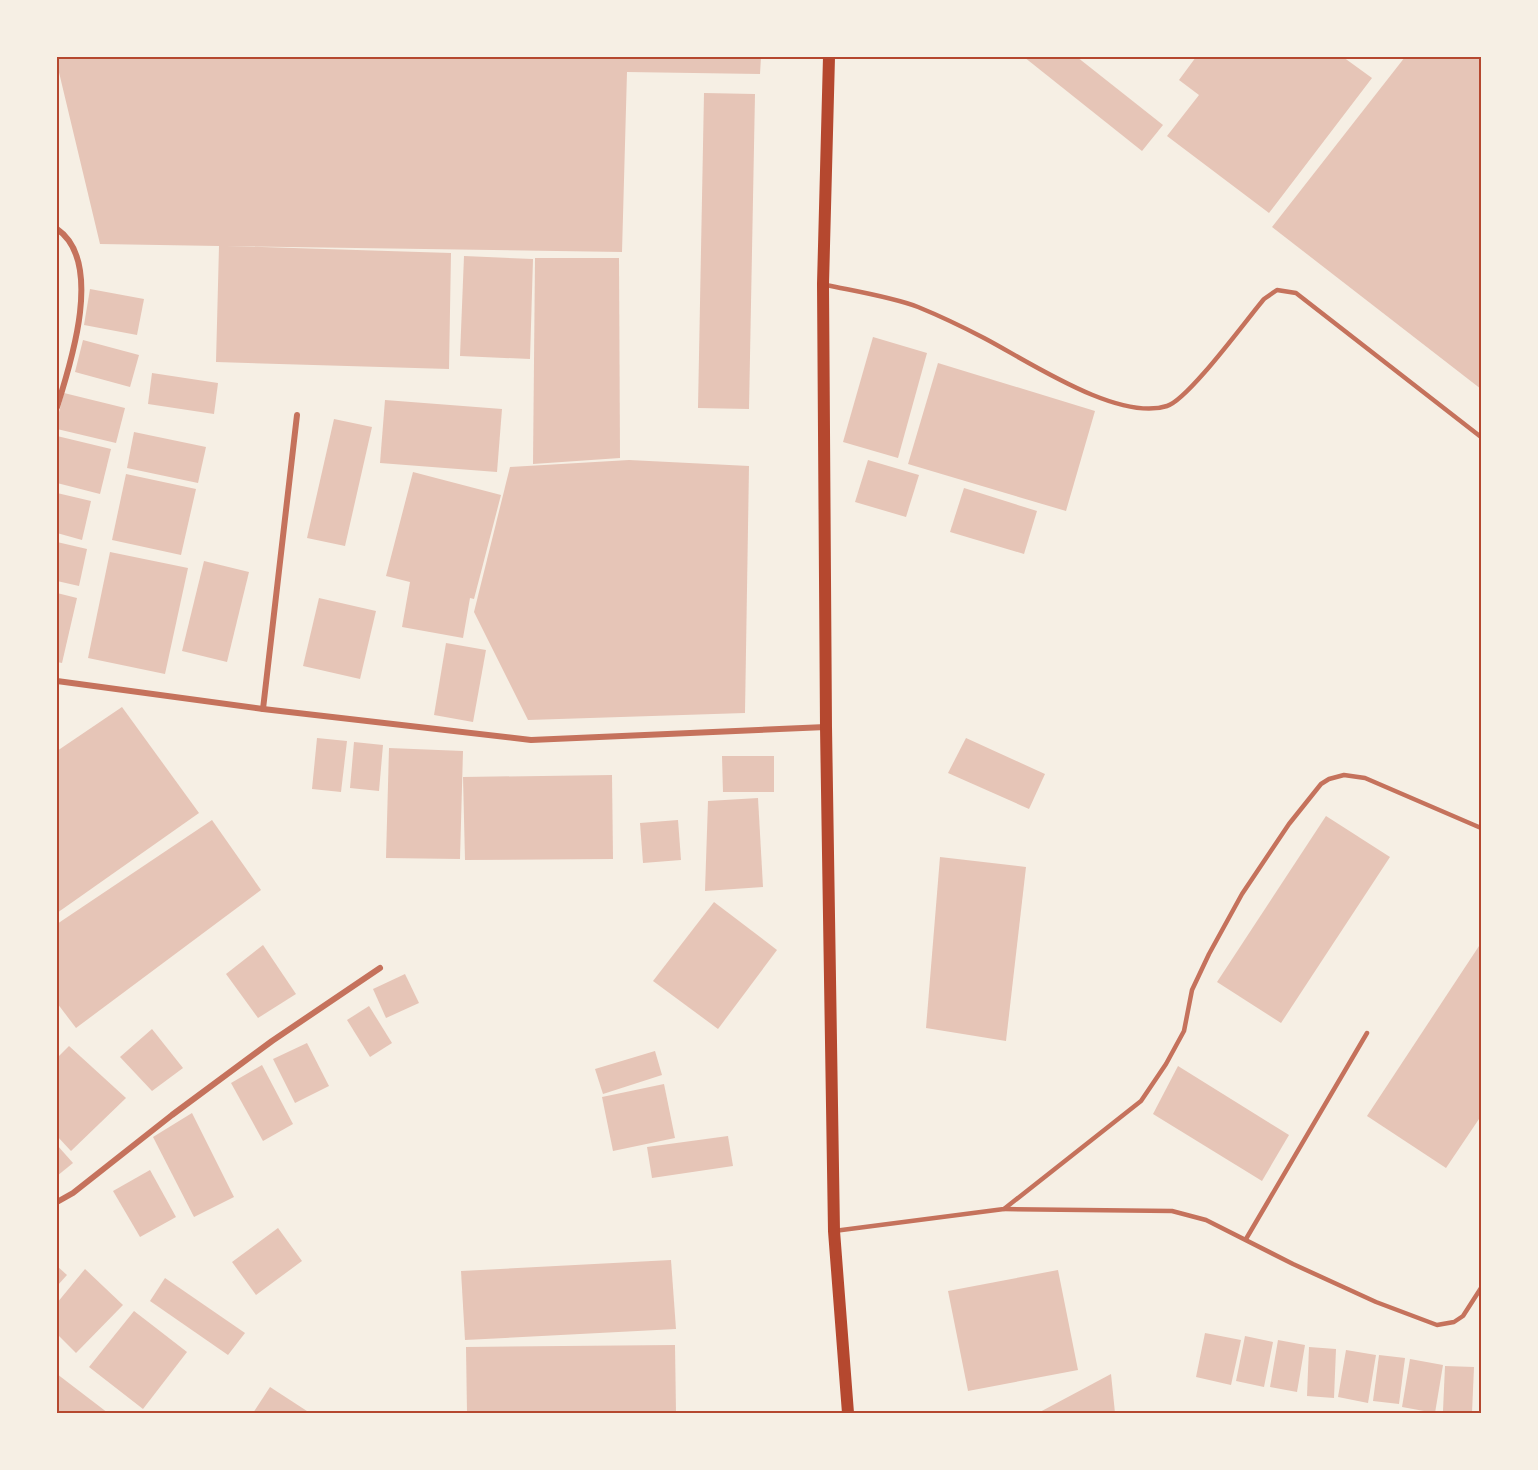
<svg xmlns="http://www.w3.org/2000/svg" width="1538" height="1470" font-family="'Alegreya Sans',sans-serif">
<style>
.building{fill:#e6c5b7}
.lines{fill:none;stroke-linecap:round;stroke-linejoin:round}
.service{stroke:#c5725c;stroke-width:4.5}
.minor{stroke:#c5725c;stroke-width:6}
.secondary{stroke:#b5482f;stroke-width:12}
.neatline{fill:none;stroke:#b5482f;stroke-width:2}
</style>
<rect width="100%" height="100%" fill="#f6efe4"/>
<g class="building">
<path d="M57 57H761L760 74 627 72 622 252 226 246 451 253 449 369 216 362 219 246 100 244 57 64Z"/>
<path d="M1024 57H1077L1163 125 1142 151Z"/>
<path d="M1196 57H1343L1372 78 1269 213 1167 136 1199 95 1179 80Z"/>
<path d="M1405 57H1481V389L1272 227Z"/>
<path d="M704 93 755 94 749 409 698 408Z"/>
<path d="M464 256 533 259 530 359 460 356Z"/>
<path d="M535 258H619L620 458 533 464Z"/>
<path d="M90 289 144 299 137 335 84 325Z"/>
<path d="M873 337 927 353 898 458 843 442Z"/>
<path d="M83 340 139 355 130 387 75 372Z"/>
<path d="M938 363 1095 411 1066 511 908 464Z"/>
<path d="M152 373 218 383 214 414 148 404Z"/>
<path d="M64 393 125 408 116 443 57 429V420Z"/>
<path d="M385 400 502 409 497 472 380 463Z"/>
<path d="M334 419 372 427 345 546 307 538Z"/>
<path d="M134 432 206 447 198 483 127 468Z"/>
<path d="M57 436 111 449 100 494 57 483Z"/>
<path d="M629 460 749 466 745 713 528 720 474 612 510 467Z"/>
<path d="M868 460 919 475 906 517 855 502Z"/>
<path d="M413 472 501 495 474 599 470 598 463 638 402 627 410 582 386 576Z"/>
<path d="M126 474 196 489 181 555 112 540Z"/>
<path d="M964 488 1037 511 1024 554 950 532Z"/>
<path d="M57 493 91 501 82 540 57 533Z"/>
<path d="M57 542 87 549 79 586 57 581Z"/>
<path d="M110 552 188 568 165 674 88 658Z"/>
<path d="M204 561 249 572 227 662 182 651Z"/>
<path d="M57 593 77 598 62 663 57 662Z"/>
<path d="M319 598 376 611 360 679 303 666Z"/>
<path d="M446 643 486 650 473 722 434 715Z"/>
<path d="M122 707 199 813 57 913V751Z"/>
<path d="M317 738 347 741 341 792 312 789Z"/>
<path d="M966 738 1045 774 1029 809 948 773Z"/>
<path d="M354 742 383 745 379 791 350 788Z"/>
<path d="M389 748 463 751 460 859 386 858Z"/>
<path d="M722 756H774V792H723Z"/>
<path d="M612 775 613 859 465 860 463 777Z"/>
<path d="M758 798 763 887 705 891 708 801Z"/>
<path d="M1326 816 1390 857 1281 1023 1217 982Z"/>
<path d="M212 820 261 890 76 1028 57 1003V924Z"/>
<path d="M678 820 681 860 643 863 640 823Z"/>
<path d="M940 857 1026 867 1006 1041 926 1028Z"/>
<path d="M714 902 777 950 718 1029 653 981Z"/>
<path d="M1481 943V1116L1446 1168 1367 1116Z"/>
<path d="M263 945 296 994 258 1018 226 974Z"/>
<path d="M405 974 419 1003 386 1018 373 989Z"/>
<path d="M369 1006 392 1043 370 1057 347 1020Z"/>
<path d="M152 1029 183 1068 152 1091 120 1057Z"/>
<path d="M307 1043 329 1086 295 1103 273 1059Z"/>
<path d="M69 1046 126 1098 71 1151 57 1136V1058Z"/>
<path d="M655 1051 662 1075 603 1094 595 1069Z"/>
<path d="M262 1065 293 1124 263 1141 231 1083Z"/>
<path d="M1178 1066 1289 1135 1262 1181 1153 1114Z"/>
<path d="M664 1084 675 1138 613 1151 602 1097Z"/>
<path d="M192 1113 234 1197 194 1217 153 1137Z"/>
<path d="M728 1136 733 1166 652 1178 647 1147Z"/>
<path d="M57 1145 73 1163 57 1176Z"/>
<path d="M150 1170 176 1217 140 1237 113 1191Z"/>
<path d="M278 1228 302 1261 256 1295 232 1262Z"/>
<path d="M671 1260 676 1329 465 1340 461 1271Z"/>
<path d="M57 1266 67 1275 57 1286Z"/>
<path d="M85 1269 123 1305 76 1353 57 1334V1303Z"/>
<path d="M1058 1270 1078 1370 968 1391 948 1291Z"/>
<path d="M165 1278 245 1333 228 1355 150 1301Z"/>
<path d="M134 1311 187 1352 143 1409 89 1367Z"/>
<path d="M1205 1333 1241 1340 1231 1385 1196 1377Z"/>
<path d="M1245 1336 1273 1342 1264 1387 1236 1381Z"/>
<path d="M1278 1340 1305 1345 1297 1392 1270 1387Z"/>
<path d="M675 1345 676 1413H467L466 1347Z"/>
<path d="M1309 1347 1336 1349 1334 1398 1307 1396Z"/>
<path d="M1346 1350 1376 1355 1368 1403 1338 1397Z"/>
<path d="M1379 1355 1405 1358 1399 1404 1373 1401Z"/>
<path d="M1410 1359 1443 1365 1435 1413 1402 1407Z"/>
<path d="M1445 1366 1474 1367 1472 1413 1443 1411Z"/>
<path d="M57 1374 108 1413H57Z"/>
<path d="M1111 1374 1115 1413H1038Z"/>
<path d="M270 1387 310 1413H253Z"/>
</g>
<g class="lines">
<g class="service">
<path d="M826 285C854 291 892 297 918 307 940 316 963 327 984 338 1028 361 1118 422 1167 406 1188 400 1247 319 1264 299L1277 290 1296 293 1481 437"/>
<path d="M1004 1209 1172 1211 1206 1220 1293 1264 1376 1302 1437 1325 1454 1322 1463 1316 1481 1288"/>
<path d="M834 1231 1004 1209 1141 1101 1166 1064 1184 1031 1192 990 1209 954 1242 894 1289 824 1321 784 1329 779 1344 775 1365 778 1481 828"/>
<path d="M1246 1239 1367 1033"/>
</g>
<g class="minor">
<path d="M57 229C104 261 71 363 57 407"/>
<path d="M57 681 263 709 531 740 826 727"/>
<path d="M263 709 297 415"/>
<path d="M57 1202 73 1193 172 1115 272 1041 380 968"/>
</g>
<path class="secondary" d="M829 57 823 284 826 727 834 1231 848 1413"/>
</g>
<rect width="1538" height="1470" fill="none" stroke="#f6efe4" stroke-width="117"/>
<rect x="58" y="58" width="1422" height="1354" class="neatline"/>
</svg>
